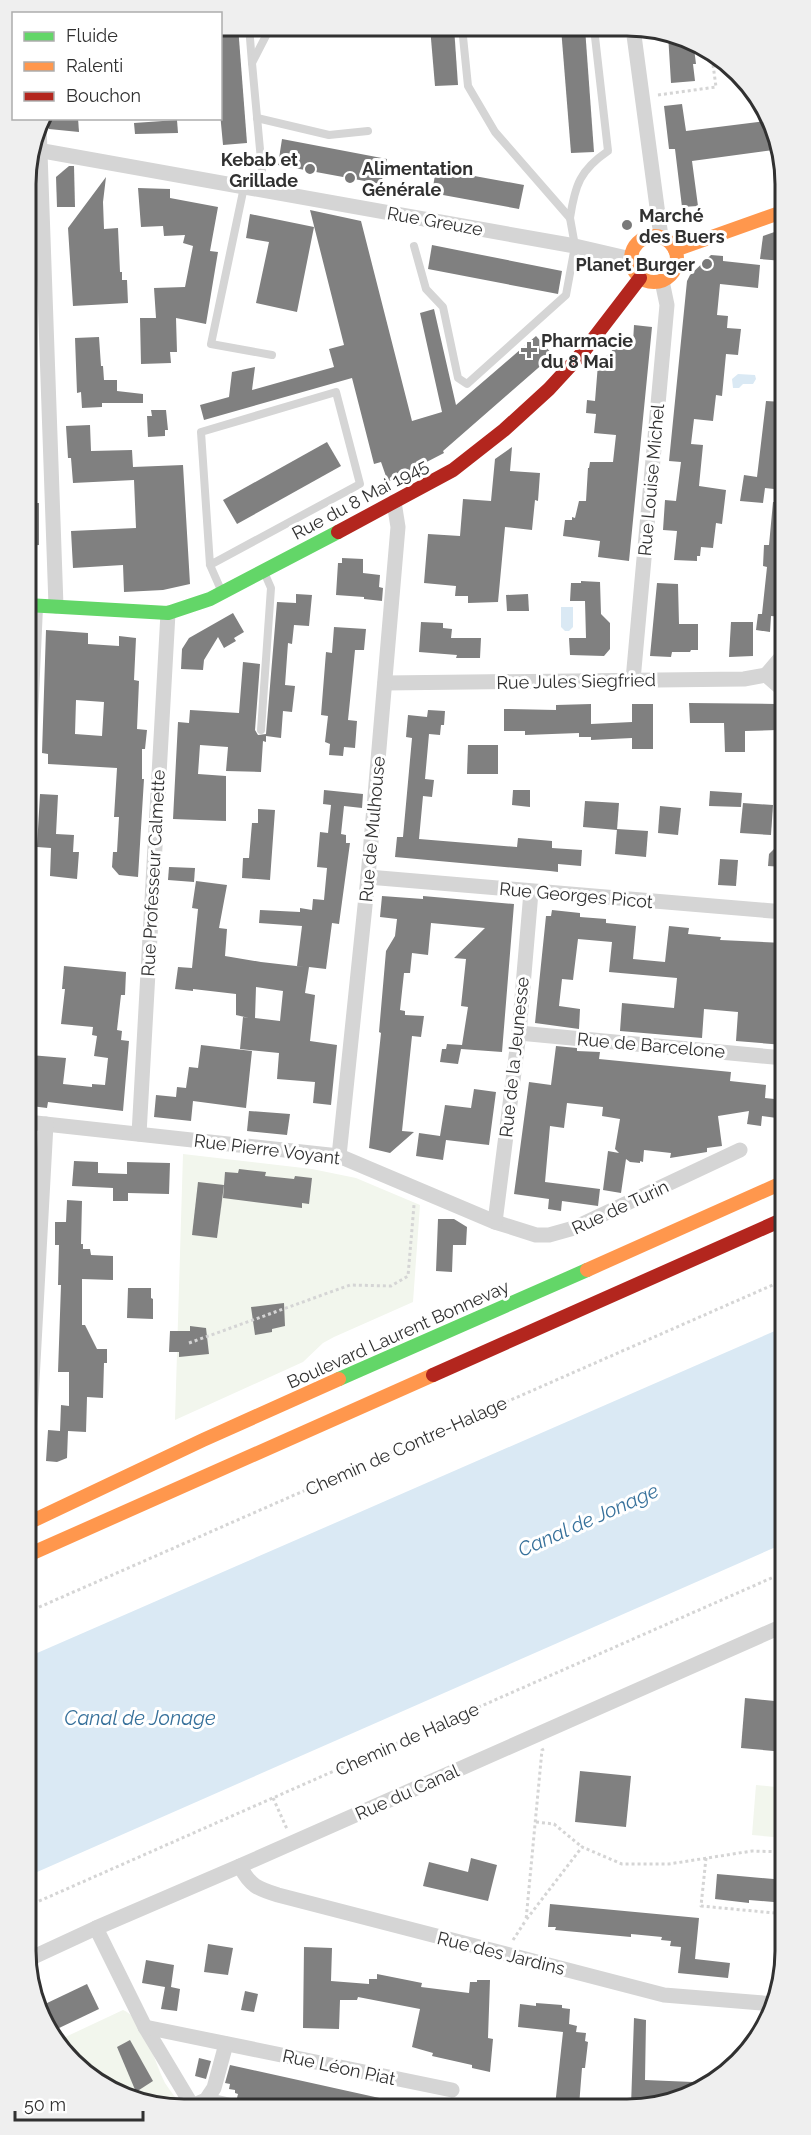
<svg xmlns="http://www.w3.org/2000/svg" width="811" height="2135" font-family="Raleway,sans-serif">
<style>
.green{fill:#f2f6ed}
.water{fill:#dae9f4}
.building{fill:#808080;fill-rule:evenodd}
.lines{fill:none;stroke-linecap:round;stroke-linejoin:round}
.path{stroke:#d5d5d5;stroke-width:3;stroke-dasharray:3 3;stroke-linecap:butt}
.lane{stroke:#d5d5d5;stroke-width:8}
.street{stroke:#d5d5d5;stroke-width:15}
.fast{stroke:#63d668;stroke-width:14}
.slow{stroke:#ff974d;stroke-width:14}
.jam{stroke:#b3261e;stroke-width:14}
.poi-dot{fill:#797979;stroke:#fff;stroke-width:2}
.labels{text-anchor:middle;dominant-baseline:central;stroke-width:6;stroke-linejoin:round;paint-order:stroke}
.poi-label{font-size:18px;font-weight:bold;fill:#313131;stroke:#fff;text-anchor:start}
.street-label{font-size:18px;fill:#313131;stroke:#fff}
.water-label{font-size:20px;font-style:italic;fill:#37719b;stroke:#fff}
.rim{fill:none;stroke:#313131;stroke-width:3}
</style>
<rect width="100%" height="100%" fill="#fff"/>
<g class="green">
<path d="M183 1154 312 1169 356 1178 420 1205 413 1302 334 1337 323 1343 303 1362 175 1420Z"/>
<path d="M756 1785 785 1788V1838L752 1835Z"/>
<path d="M123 2010C144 2018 155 2064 165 2083 170 2091 177 2099 182 2107H153L72 2063 59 2040Z"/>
</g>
<g class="water">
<path d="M738 374 755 375 756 379 753 384H743L739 388H733L732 379Z"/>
<path d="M561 607H573V627L569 631H565L561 627Z"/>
<path d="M784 1327 785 1543 28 1876V1657Z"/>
</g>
<g class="building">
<path d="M220 26H238L247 143 223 145 220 113Z"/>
<path d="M430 27H454L458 85 435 86Z"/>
<path d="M561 28H585L594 152 571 153Z"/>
<path d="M668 34 694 48 696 64H693L695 81 671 83Z"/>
<path d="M682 104 686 131 765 121 781 149 692 161 698 206 682 207 675 149H669L664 106Z"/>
<path d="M47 118H78L79 132 49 129Z"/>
<path d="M177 120 178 133 135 134 134 123Z"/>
<path d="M282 139 387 159 381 184 278 165Z"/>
<path d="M69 166H74L75 207H57L56 177Z"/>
<path d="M436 169 524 185 519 209 432 193Z"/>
<path d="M106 177 103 202 104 229 118 228 120 272H122V280H127L128 303 73 306 68 228Z"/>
<path d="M138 188 170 189V198L218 207 210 251 218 252 206 324 176 318 177 352H170L171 363 141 364 140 318H156L154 288 185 287 193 246 183 243 185 235 164 236 163 226 141 227Z"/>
<path d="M310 210 361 221 412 421 442 412 420 313 434 309 456 405 536 336 553 355 443 451 444 453 388 482 381 462 374 464 352 378 204 420 200 405 229 397 232 372 255 367 252 390 334 367 329 349 344 345Z"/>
<path d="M250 214 314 227 297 312 256 303 269 242 246 238Z"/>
<path d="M783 229V261L760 259 763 236Z"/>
<path d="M432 245 562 271 558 294 428 269Z"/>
<path d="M711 255 723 256V261L760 265 758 288 720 284 717 315 728 316 727 328 741 329 738 355 726 354 722 396 716 395 713 421 694 419 691 444 703 445 699 486 726 490 722 524 716 523 713 548 701 547 700 556H697V561L674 560 677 531 663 530 665 500 676 501 681 462 669 461 687 281 690 275Z"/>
<path d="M634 325 652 327 629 561 598 557 600 541 563 536 565 520H572V517L575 518 579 501H586L588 468H589L590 462H613L616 435 594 433 596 414 586 413 587 400 595 401 598 364 622 341 633 343Z"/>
<path d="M99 337 101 366H103L104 380H117V391L143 394V403H102V407L82 408 81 392 77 393 75 338Z"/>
<path d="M766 401 783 402V490L765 488 763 503 740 501 744 475 757 477Z"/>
<path d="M151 410H166L168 430H165V436L148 437 147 416H152Z"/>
<path d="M90 425 91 451 132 450 133 467 183 465 190 584 163 590 124 592 123 565 73 568 71 531 136 528 134 480 73 483 71 458H68L66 426Z"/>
<path d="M327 442 341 466 237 524 223 500Z"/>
<path d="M512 447 510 471 540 473 538 501 535 500 532 530 505 527 498 602 468 603V596H455L456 586 424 583 428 534 460 536 463 499 491 501 495 459Z"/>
<path d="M773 502H783V617L771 616 770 632 756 630 758 614H762L767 567 763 566 764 545H769Z"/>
<path d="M26 503H39V545L26 546Z"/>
<path d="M342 558 363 559V573L380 575 379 587 383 588 382 601 364 599V597L336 595 338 563H342Z"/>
<path d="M581 581 600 582 601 614 610 623V649L604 656 570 655 569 638H586L585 601H570L571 583H581Z"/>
<path d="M657 583 678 584 679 624H698V650H691L690 652H672L671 657 650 656Z"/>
<path d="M296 594 312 595 309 626 294 625 292 644 288 643 285 685 295 686 292 712 283 711 281 738 266 736V742L263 741 261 772 226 771 228 747 200 745 198 774 226 776V821L173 819 178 722 189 723 190 710 239 713 243 662 260 664 255 730 258 735 266 734 277 602 296 603Z"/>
<path d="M528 594 529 611H507L506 595Z"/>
<path d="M233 613 244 632 234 638 236 641 224 648 218 637 204 660 203 670 181 669 182 649 189 638Z"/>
<path d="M421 622 443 623V628L452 629 451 638H481L480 658H456L457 655 419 652Z"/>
<path d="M731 622H753V656L729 657Z"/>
<path d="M334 627 366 629 364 650H355L352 681 348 720 357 721 355 748 344 747 343 756 329 755 330 744 325 742 328 716 321 715 326 652 332 653Z"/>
<path d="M46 630 88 633V644L119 646V636L136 638 134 680 139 681 137 729 147 730 145 749H142V779H144L138 877 119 875 112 867 113 852H117L119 817H114L117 768 48 764V754L42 753ZM76 700 104 702 102 736 75 734Z"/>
<path d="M689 703 776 704 777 730 745 731V752H725L724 723H690Z"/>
<path d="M591 704V724L632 722V704H653V749H632V738L591 740V737H579V733L525 735V731H504V709L556 710V705Z"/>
<path d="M428 710 445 711 444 725H441L440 735 429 734 425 779 434 780 432 797 423 796 419 839 517 847 518 838 552 841V848L582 850 581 866 558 864V872L550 871 395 857 397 837H403L412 738 406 737 408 715 427 717Z"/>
<path d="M468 745H498V774H467Z"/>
<path d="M324 790 363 794 362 808 344 806 341 834 346 835V843H350L339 924 332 923 326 969 309 967 305 993 315 995 310 1041 337 1045 331 1105 313 1103 315 1082 277 1079 279 1053 240 1049 243 1017 249 1018 236 1015V994L193 989V991L175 989 178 967 192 968 198 909 192 908 196 881 227 885 219 928 227 929 225 956 261 962 305 967 297 966 302 926 259 923 260 910 300 912V908L312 910 313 899 324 900 327 868 317 867 320 832 328 833 331 805 323 804ZM256 987 283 991 280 1021 255 1018Z"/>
<path d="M513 790H530V807L512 805Z"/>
<path d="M710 791 742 793 741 807 709 806Z"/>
<path d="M40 794 58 795 56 834 74 835 73 852H79L77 879 50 876 51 848 37 847Z"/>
<path d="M585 801 619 803 617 830 583 827Z"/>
<path d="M743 803 773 805 771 835 740 833Z"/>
<path d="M660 806 681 808 678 835 658 833Z"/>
<path d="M258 809 275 810 270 880 242 878 243 858H249L252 823H258Z"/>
<path d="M617 829 648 831 646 857 615 854Z"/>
<path d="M783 840V867L768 866 769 854Z"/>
<path d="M720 859 738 860 736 886 718 885Z"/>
<path d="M169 867 195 868 194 882 168 880Z"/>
<path d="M382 896 423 899V896L514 904 502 1052 461 1049 458 1064 440 1062 442 1049H446L447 1044 462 1045 468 1007 461 1006 466 959 454 958 485 928 431 923 428 955 412 953 410 973H404L400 1010 405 1011V1015L424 1016 421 1037 412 1036 402 1131 414 1132 390 1153 369 1148 381 1033 379 1032 386 951 395 936 397 919 380 917Z"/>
<path d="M552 910 580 913V917L606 919V923L636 926 633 959 665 962 669 926 689 928 688 934 721 937 720 940 784 943V1045L736 1041 738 1012 704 1009 702 1038 620 1031 622 1003 674 1008 677 978 609 972 612 942 578 939 573 980 562 979 559 1006 580 1009 579 1029 535 1023 546 916H551Z"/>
<path d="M64 966 126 972 125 995H121L117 1030 122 1031 121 1040 129 1041 123 1111 48 1102 47 1108 31 1106 32 1098H27L30 1055 66 1058 63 1084 92 1087V1084L105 1085 108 1058 94 1056 97 1036 92 1035 93 1027 61 1024 65 989H62Z"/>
<path d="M201 1045 252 1051 246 1108 193 1101 191 1121 154 1117 156 1095 176 1097 177 1087 186 1088 189 1067 198 1068Z"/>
<path d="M556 1046 577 1048V1051L600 1052 599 1059 731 1072 730 1081 766 1085 765 1098 784 1100V1119L762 1116 761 1126 747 1124 749 1111 718 1116 722 1146 707 1148V1152L670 1158 671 1153 644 1150 643 1162 640 1161V1163L630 1162 626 1159 621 1193 603 1190 608 1151 619 1153 615 1149 620 1119 602 1116 603 1107 567 1103 564 1128 550 1126 545 1182 600 1189 598 1206 562 1201 561 1211 548 1209 549 1199 514 1194 529 1082 551 1085Z"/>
<path d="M474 1089 496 1092 489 1145 446 1140 443 1160 416 1156 419 1133 440 1136 445 1105 471 1108Z"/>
<path d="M249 1111 290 1114 287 1135 247 1131Z"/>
<path d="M74 1161 98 1162V1173L127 1174V1162L170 1163 169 1194 128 1193V1201H113V1188L72 1186Z"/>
<path d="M239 1169 266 1172 265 1176 294 1179 295 1176 312 1178 309 1204 302 1203V1208L223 1198 225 1172 238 1173Z"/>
<path d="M198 1182 224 1185 217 1238 192 1235Z"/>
<path d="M67 1200 82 1201 81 1244H83V1249H90L91 1255 113 1256V1280L82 1279V1325H85L97 1349H107V1363H104L103 1398 87 1397 86 1432 68 1431 67 1458 57 1462 46 1461 48 1430 60 1431 61 1405 69 1406V1372H58L61 1285H58L59 1245H55V1222H66Z"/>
<path d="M438 1219H454L467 1227 466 1245H453L452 1272 436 1271Z"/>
<path d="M128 1288H151V1298L153 1299V1319L127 1318Z"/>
<path d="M284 1303 285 1326 272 1329V1332L255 1335 251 1307Z"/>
<path d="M190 1326 206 1328 209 1354 179 1357V1352H169L170 1331H190Z"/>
<path d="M745 1698 785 1702V1752L741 1748Z"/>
<path d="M580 1771 631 1776 626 1827 575 1822Z"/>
<path d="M471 1858 497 1865 488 1901 423 1886 429 1862 468 1872Z"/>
<path d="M717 1874 785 1880V1903L749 1900V1903L715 1899Z"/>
<path d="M550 1904 699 1918 695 1959 730 1963 728 1978 678 1973 681 1947 670 1946 671 1941 661 1940 662 1937 631 1934V1937L555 1930 556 1927H548Z"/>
<path d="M208 1944 233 1948 228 1975 204 1972Z"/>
<path d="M304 1947 332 1948 331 1981 369 1984V1979H377V1974L422 1983 421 1987 469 1993 470 1982H477V1980H490L488 2038 493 2039 490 2072 472 2068V2065L432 2056 433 2053 412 2047 420 2009 358 1997 357 2000H340L339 2029 303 2028Z"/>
<path d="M146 1960 174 1965 171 1987 180 1989 177 2011 161 2009 165 1987 142 1983Z"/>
<path d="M87 1984 99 2009 57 2029 45 2004Z"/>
<path d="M245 1991 258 1994 254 2012 241 2010Z"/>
<path d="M536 2003 562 2005V2008L570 2009 569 2024 577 2026 576 2032 586 2033 585 2041 588 2042 585 2068H582L579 2106H555L563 2032 518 2027 520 2004 536 2006Z"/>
<path d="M634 2018 646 2020 645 2080 693 2082V2093L658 2106H631Z"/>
<path d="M130 2040 153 2081 136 2092 117 2047Z"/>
<path d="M199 2058 211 2061 206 2079 195 2076Z"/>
<path d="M230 2065 393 2101V2106H262L242 2102 237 2098 238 2094 235 2093V2090L229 2089 230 2084 225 2083Z"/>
</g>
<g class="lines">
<g class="path">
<path d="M658 95 716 87 712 57"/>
<path d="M189 1343 350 1285 391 1286 408 1276 414 1205"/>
<path d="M28 1612 784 1280"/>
<path d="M544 1749 542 1750 526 1920 582 1847 622 1864H669L752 1851 785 1852"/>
<path d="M273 1798 287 1829"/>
<path d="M536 1822 554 1824 582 1847"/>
<path d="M706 1858 701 1906 785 1914"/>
<path d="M28 1906 785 1572"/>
<path d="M513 1940 526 1920"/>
</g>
<g class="lane">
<path d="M249 26 252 63"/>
<path d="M257 118 329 135 368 131"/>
<path d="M244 187 211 344 272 355"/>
<path d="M259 190 262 171 252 63 271 26"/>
<path d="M570 218C575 185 580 170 608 151L594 28"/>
<path d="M414 246 426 289 443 307 458 378 467 384 566 295 575 246 570 218 495 132 468 86 462 27"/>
<path d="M210 565 360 484 336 392 201 432 210 565 221 590"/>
<path d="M261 730 271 588 264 572"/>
<path d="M28 851 39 607"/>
</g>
<g class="street">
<path d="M633 28 661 237"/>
<path d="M39 124 56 606"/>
<path d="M32 149 575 246 631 259"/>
<path d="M783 655 766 675 783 690"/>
<path d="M633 680 667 305 662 281"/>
<path d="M385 683 744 679 766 675"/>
<path d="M368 877 784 912"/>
<path d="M519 1033 784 1058"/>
<path d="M27 1122 339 1156 495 1222 536 1235H549L574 1228 740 1150"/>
<path d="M139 1134 168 613"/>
<path d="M339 1156 368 877 398 527 394 502"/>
<path d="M495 1222 519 1033 531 892"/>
<path d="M28 1454 46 1124"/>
<path d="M240 1866C250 1886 258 1889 278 1895L664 1995 775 2004"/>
<path d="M96 1928 145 2027 193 2107"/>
<path d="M29 1959 96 1928 240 1866 785 1625"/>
<path d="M145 2027 452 2090"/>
<path d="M206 2100 233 2106"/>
<path d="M192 2106 206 2100 214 2088 226 2044"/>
</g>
<g class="fast">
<path d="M27 605 168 613 210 599 338 532"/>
<path d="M339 1379 587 1270"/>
</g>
<g class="slow">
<circle cx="654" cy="259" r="23"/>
<path d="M675 250 782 212"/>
<path d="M587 1270 784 1182"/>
<path d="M28 1523 203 1440 339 1379"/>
<path d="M28 1555 433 1375"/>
</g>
<g class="jam">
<path d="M338 532 453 470 504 430 549 389 584 351 640 278"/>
<path d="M433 1375 784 1219"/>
</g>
</g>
<g class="poi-dot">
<circle cx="310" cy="169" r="6"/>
<circle cx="350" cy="178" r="6"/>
<circle cx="627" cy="225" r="6"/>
<circle cx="707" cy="264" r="6"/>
<path d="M526 341h6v6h6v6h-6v6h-6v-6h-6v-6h6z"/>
</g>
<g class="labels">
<g class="poi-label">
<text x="298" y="159" text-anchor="end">Kebab et<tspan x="298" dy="21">Grillade</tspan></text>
<text x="362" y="168">Alimentation<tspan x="362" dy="21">Générale</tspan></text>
<text x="639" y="215">Marché<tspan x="639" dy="21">des Buers</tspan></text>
<text x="695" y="264" text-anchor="end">Planet Burger</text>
<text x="541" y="340">Pharmacie<tspan x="541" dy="21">du 8 Mai</tspan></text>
</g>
<g class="street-label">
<text transform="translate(435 221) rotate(10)">Rue Greuze</text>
<text transform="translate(651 480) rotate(-85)">Rue Louise Michel</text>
<text transform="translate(360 499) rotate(-28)">Rue du 8 Mai 1945</text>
<text transform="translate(576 681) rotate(-1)">Rue Jules Siegfried</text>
<text transform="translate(372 829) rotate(-85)">Rue de Mulhouse</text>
<text transform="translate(153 873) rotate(-87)">Rue Professeur Calmette</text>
<text transform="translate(576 895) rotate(5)">Rue Georges Picot</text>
<text transform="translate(651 1045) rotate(5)">Rue de Barcelone</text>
<text transform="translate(514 1057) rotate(-84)">Rue de la Jeunesse</text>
<text transform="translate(267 1149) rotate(7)">Rue Pierre Voyant</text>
<text transform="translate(620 1207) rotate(-25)">Rue de Turin</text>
<text transform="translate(398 1334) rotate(-24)">Boulevard Laurent Bonnevay</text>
<text transform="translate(406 1446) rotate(-24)">Chemin de Contre-Halage</text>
<text transform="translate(407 1739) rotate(-24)">Chemin de Halage</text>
<text transform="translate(407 1792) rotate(-24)">Rue du Canal</text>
<text transform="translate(501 1953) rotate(14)">Rue des Jardins</text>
<text transform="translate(339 2067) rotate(12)">Rue Léon Piat</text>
</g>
<g class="water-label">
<text transform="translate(588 1520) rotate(-24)">Canal de Jonage</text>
<text x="140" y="1718">Canal de Jonage</text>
</g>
</g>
<path d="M0 0H811V2135H0ZM184 36H627A148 148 0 0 1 775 184V1951A148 148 0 0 1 627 2099H184A148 148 0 0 1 36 1951V184A148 148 0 0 1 184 36Z" fill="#efefef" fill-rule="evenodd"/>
<path class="rim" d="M184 36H627A148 148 0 0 1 775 184V1951A148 148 0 0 1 627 2099H184A148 148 0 0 1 36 1951V184A148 148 0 0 1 184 36Z"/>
<rect x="12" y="12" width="210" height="108" fill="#ffffff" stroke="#adadad" stroke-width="1.5"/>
<rect x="24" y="32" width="30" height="9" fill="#63d668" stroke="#adadad" stroke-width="1.5"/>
<text x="66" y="42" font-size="18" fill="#313131">Fluide</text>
<rect x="24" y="62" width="30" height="9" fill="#ff974d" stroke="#adadad" stroke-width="1.5"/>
<text x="66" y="72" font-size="18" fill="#313131">Ralenti</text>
<rect x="24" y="92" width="30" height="9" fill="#b3261e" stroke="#adadad" stroke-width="1.5"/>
<text x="66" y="102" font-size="18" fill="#313131">Bouchon</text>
<path d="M15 2111v9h128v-9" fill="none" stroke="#313131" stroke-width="3"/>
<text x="24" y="2111" font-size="18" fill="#313131" stroke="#ffffff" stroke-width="4.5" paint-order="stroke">50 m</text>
</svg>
